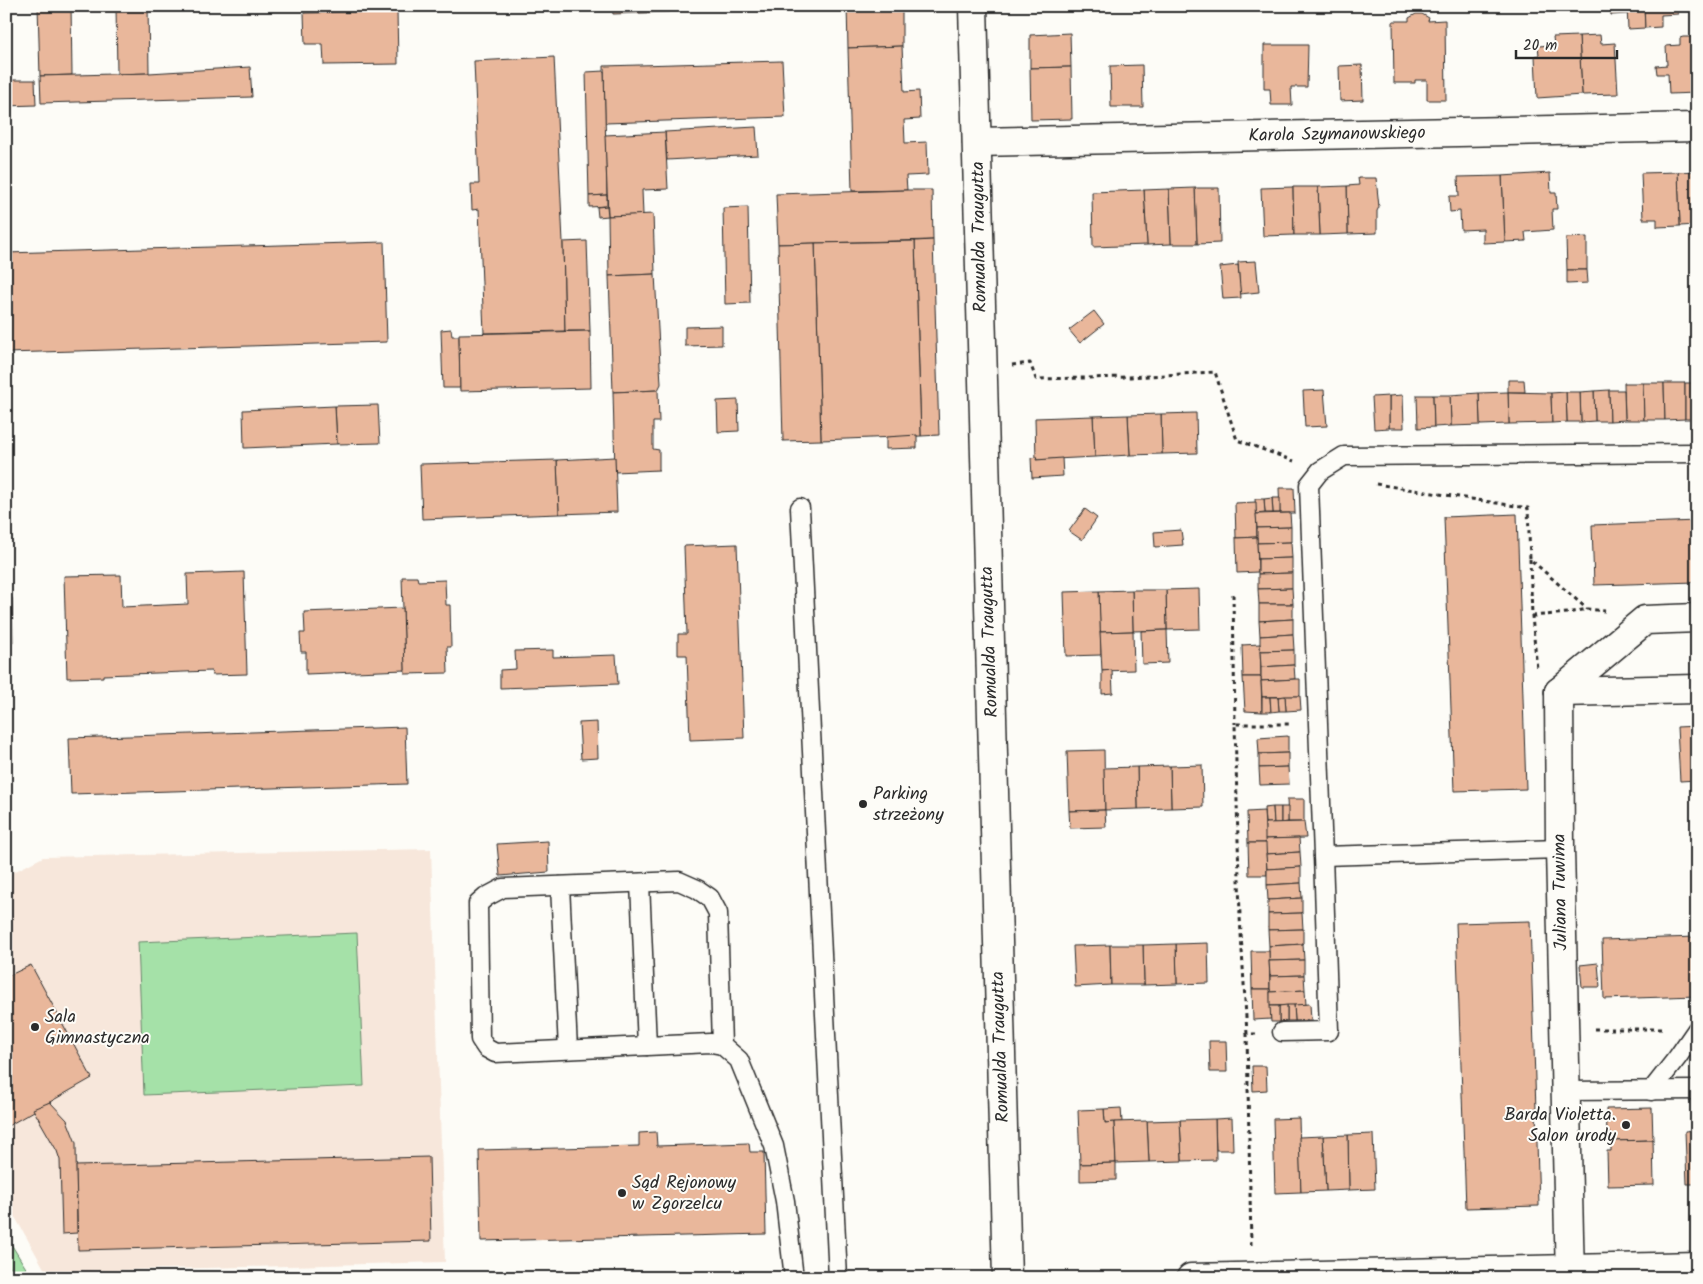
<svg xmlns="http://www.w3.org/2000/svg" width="1703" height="1284" font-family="Kalam,sans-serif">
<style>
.built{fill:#f7e7db}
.green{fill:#a5e1a8;stroke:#68866a}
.building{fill:#e9b79b;stroke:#2b2b2b}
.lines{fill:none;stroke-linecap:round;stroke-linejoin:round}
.lane-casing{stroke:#2b2b2b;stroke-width:21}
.street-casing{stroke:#2b2b2b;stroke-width:31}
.secondary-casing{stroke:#2b2b2b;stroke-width:31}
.path{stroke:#2b2b2b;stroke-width:3;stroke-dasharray:4 4;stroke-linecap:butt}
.lane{stroke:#fdfcf7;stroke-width:18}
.street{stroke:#fdfcf7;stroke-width:28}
.secondary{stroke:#fdfcf7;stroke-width:28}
.poi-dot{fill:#2b2b2b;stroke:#fdfcf7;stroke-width:2}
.labels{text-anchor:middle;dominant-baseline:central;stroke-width:4;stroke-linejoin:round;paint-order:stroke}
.street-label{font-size:18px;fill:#2b2b2b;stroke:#fdfcf7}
.poi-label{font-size:18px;fill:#2b2b2b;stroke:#fdfcf7;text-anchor:start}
</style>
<rect width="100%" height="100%" fill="#fdfcf7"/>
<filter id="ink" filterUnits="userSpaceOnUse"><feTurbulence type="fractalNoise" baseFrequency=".02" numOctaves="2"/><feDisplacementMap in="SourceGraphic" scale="10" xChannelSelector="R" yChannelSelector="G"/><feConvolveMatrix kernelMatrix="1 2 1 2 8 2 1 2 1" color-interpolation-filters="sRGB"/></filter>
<g filter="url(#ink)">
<path class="built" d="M431 849 445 1262 46 1272 6 1201V876L43 857Z"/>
<g class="green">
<path d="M357 933 364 1086 144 1095 138 942Z"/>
<path d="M6 1236 32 1278H16C5 1259 6 1257 6 1236Z"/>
</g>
<g class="building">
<path d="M38 6H71L72 75 40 76Z"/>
<path d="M116 6H148L149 73 117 74Z"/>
<path d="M612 6H669V12L613 14Z"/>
<path d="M847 6H902V46L848 48Z"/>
<path d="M1610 6H1627L1628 14 1611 15Z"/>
<path d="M1627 6H1644L1645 28 1628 29Z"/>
<path d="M1644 6H1677L1678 14 1661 15V27L1645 28Z"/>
<path d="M397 11 398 64 324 65 323 44H305L304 13Z"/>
<path d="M1416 14H1422L1429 18 1428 21 1445 20 1446 100H1427V80H1415V83H1394L1393 21H1409V18Z"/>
<path d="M1070 33 1071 67 1030 68V35Z"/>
<path d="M1600 35 1601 44 1615 43 1618 94 1582 95 1579 36Z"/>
<path d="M1579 36 1582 95 1537 98 1535 56 1539 55 1538 46 1554 45 1553 37Z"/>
<path d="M1683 37H1697V93L1669 94 1668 74H1657L1656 66 1667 65 1666 46 1680 45V38Z"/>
<path d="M1264 45H1308L1307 87H1291L1292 105H1271L1270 89H1264Z"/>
<path d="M902 46 904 92 919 91 920 119 904 120 905 143 927 142 928 175 906 176 907 190 852 191 848 48Z"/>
<path d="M554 57 563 242 565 331 484 333 479 209 472 210 471 184H479L474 61Z"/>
<path d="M782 61 785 117 605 123 604 66Z"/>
<path d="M1142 65 1143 107H1111L1110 66Z"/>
<path d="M1362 65 1363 100 1340 101 1339 66Z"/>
<path d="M250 67 252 97 41 103 40 76 149 73Z"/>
<path d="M1071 67 1072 119 1031 120 1030 68Z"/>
<path d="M604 71 607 195 589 196 586 72Z"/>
<path d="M6 80H35L36 105 6 106Z"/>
<path d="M756 127 758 155 667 160 665 132Z"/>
<path d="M665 132 668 189 642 190 643 215 608 216 605 135Z"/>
<path d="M1697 171V225L1680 226 1678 172Z"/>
<path d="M1678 172 1680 226 1657 227V219H1643L1641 173Z"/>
<path d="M1550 173 1551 193H1556L1557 209H1552L1553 230 1525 232 1526 241 1505 242 1502 176Z"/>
<path d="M1502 176 1505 242 1483 243V229L1461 230 1460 211 1450 212 1449 196H1459L1458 177Z"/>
<path d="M1358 178H1376L1379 207 1377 211V233L1348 234 1347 186 1359 185Z"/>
<path d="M1347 186 1348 234 1320 235 1318 187Z"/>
<path d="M1293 187 1294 235 1263 236 1261 188Z"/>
<path d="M1293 187H1318L1320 235H1294Z"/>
<path d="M1195 188H1219L1220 243 1197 244Z"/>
<path d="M1195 188 1197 244H1171L1169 189Z"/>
<path d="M1169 189 1171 244 1147 245 1144 190Z"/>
<path d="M907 190H932L933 240 778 244 776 194Z"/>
<path d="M1144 190 1147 245 1093 247 1092 192Z"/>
<path d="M607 195V206L589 207V196Z"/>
<path d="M607 206 608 216 598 217 597 207Z"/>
<path d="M748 207 750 303 725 304 723 208Z"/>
<path d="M653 214 655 274 609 276 608 216Z"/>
<path d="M1587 237V270H1567L1566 238Z"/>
<path d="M933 240 939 435 921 436 915 241Z"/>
<path d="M587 241 590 331H565L563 242Z"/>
<path d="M915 241 921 436 821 440 815 243Z"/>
<path d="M384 242 387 342 6 353V253Z"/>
<path d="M815 243 821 440 783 441 778 244Z"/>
<path d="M1256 261 1259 292 1240 294 1238 262Z"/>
<path d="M1238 265 1241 298 1223 299 1220 267Z"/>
<path d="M1567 270H1587L1588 283 1567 284Z"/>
<path d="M655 274 661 384 658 390 613 392 609 276Z"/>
<path d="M1094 311 1104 324 1080 343 1069 330Z"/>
<path d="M722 326V345L685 346V327Z"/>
<path d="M451 329 452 336H459L460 388H443L441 330Z"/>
<path d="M590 331 591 388 460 391 459 334Z"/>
<path d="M1508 380H1524L1525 392H1508Z"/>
<path d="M1624 383H1643L1644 420H1625Z"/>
<path d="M1643 383H1664L1665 420H1644Z"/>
<path d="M1664 383H1685V419L1665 420Z"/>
<rect x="1685" y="383" width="12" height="36"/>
<path d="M658 390 659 422H653V449L659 450V470L615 472 613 392Z"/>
<path d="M1324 390 1327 426 1305 427 1303 391Z"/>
<path d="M1609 390 1610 421H1595L1594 391Z"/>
<path d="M1609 390H1624L1625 420 1610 421Z"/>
<path d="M1594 391 1595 421 1581 422 1580 392Z"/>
<path d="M1508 392 1551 393 1552 423 1509 424Z"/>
<path d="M1508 392 1509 424 1480 425 1479 393Z"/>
<path d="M1566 392H1580L1581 422H1567Z"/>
<path d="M1566 392 1567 422 1552 423 1551 393Z"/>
<path d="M1479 393 1480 425 1451 426 1450 395Z"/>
<path d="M1403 395 1404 428H1389V396Z"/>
<path d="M1417 395H1433L1434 427 1418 428Z"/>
<path d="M1433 395H1450L1451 426 1434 427Z"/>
<path d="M1389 396V428L1374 429 1372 397Z"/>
<path d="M738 400 739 431 718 432 717 401Z"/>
<path d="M378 405 380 443 337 444 335 406Z"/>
<path d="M335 406 337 444 244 448 243 410Z"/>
<path d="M1196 413 1197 453 1162 454 1161 414Z"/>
<path d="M1161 414 1162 454 1130 455 1128 415Z"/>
<path d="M1128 415 1130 455 1095 457 1093 416Z"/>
<path d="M1093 416 1095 457 1036 460 1035 418Z"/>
<path d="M917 435V448L886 449V437Z"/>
<path d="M615 457 617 512 559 514 557 460Z"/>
<path d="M1037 457 1036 460 1062 458 1063 476 1032 478 1031 458Z"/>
<path d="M557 460 559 514 422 519 420 464Z"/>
<path d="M1279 488H1294L1295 513H1280Z"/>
<path d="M1272 498H1280V513H1273Z"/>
<path d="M1272 498 1273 513H1265L1264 499Z"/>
<path d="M1255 499H1264L1265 513 1256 514Z"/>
<path d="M1256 502 1257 537 1236 538 1235 503Z"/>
<path d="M1085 509 1097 518 1082 540 1069 531Z"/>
<path d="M1290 513 1291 527 1257 528 1256 514Z"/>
<path d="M1517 514 1526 789 1454 791 1444 517Z"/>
<path d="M1697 521V582L1594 585 1592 525Z"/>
<path d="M1291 527V542L1257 543V528Z"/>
<path d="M1181 530 1183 545 1155 547 1154 532Z"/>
<path d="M1257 537 1258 572 1237 573 1236 538Z"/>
<path d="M1291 542 1292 558 1258 559 1257 543Z"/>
<path d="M737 544 744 738 690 740 687 655H678V634H687L684 546Z"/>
<path d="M1292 558V573L1258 574V559Z"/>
<path d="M244 572 247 674 212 675 211 671 103 675V677L67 678 64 576 121 575 122 607 188 604 187 574Z"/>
<path d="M1292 573V588L1258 589V574Z"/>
<path d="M402 577H417L418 581 445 580 446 605H450L451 647H447L448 673 405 674Z"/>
<path d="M1292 588 1293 604H1259L1258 589Z"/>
<path d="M1199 589 1200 629 1167 630 1166 590Z"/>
<path d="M1132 590H1166L1167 630 1133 631Z"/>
<path d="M1132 590 1133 631 1100 632 1099 591Z"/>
<path d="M1099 591 1101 655 1066 656 1064 592Z"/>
<path d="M6 598H12L13 642H7L8 679H6Z"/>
<path d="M1259 604H1293V619L1259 621Z"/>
<path d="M403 608 405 670 306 674V652H301L300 633H305L304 612Z"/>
<path d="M1293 619V634L1260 636 1259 621Z"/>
<path d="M1167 630 1168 663 1142 664 1141 631Z"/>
<path d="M1133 631 1134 670 1102 671 1100 632Z"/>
<path d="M1293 634 1294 650 1260 651V636Z"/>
<path d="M1260 644 1261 677H1243L1242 645Z"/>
<path d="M553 650V657L616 655 618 684 500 688V670L516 669 515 651Z"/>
<path d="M1294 650V665L1261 667 1260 651Z"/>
<path d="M1294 665 1295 679 1261 681V667Z"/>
<path d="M1112 670 1113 693 1102 694V671Z"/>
<path d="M1243 677H1261L1262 712 1245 711Z"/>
<path d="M1295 679H1300V696L1262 697 1261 681Z"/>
<path d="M1285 696H1300L1301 710 1286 711Z"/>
<path d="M1285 696 1286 711H1279L1278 697Z"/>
<path d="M1262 697H1270L1271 712H1262Z"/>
<path d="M1270 697H1278L1279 711 1271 712Z"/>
<path d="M597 722 598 758 581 759 579 723Z"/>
<path d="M1697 726V780L1680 781 1677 727Z"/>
<path d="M405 727 407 784 71 794 69 738Z"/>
<path d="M1288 736V753L1259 754 1258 738Z"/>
<path d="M1104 750 1105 810 1069 811 1067 751Z"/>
<path d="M1288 753V767L1259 768V754Z"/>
<path d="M1202 765 1203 807 1171 808 1170 766Z"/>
<path d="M1170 766 1171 808 1138 809 1137 767Z"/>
<path d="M1137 767 1138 809 1105 810 1104 768Z"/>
<path d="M1288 767 1289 784 1260 785 1259 768Z"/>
<path d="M1287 799H1304V822H1288Z"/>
<path d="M1273 807 1274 823H1265L1264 808Z"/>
<path d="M1273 807H1281V823H1274Z"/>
<path d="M1281 807H1288V822L1281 823Z"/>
<path d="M1105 810 1106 827 1070 828 1069 811Z"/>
<path d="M1264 811 1266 843H1248L1247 812Z"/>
<path d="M1304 822 1306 838 1265 839V823Z"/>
<path d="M1299 838 1300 852 1266 854 1265 839Z"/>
<path d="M548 841 549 872 500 876 497 844Z"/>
<path d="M1248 843H1266L1267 875H1249Z"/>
<path d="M1300 852 1301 867 1267 869 1266 854Z"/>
<path d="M1301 867V883L1267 885V869Z"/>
<path d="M1301 883 1302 898 1268 900 1267 885Z"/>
<path d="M1302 898V913L1268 914V900Z"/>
<path d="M1302 913 1303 929 1268 930V914Z"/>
<path d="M1530 921 1539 1206 1466 1208 1456 923Z"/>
<path d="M1303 929V944L1269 946 1268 930Z"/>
<path d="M1697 937V996L1604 999 1602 940Z"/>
<path d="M1208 943 1209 983 1177 984 1176 944Z"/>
<path d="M1176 944 1177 984 1144 985 1143 945Z"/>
<path d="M1303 944 1304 960 1269 961V946Z"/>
<path d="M1110 945 1111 985 1075 987 1073 946Z"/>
<path d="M1110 945H1143L1144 985H1111Z"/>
<path d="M1251 951H1269L1270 989H1252Z"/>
<path d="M1304 960V975L1270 976 1269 961Z"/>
<path d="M1598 963 1600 987H1582L1580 965Z"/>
<path d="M31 965 92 1078 6 1127V977Z"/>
<path d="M1304 975 1305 990 1270 992V976Z"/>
<path d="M1252 989H1270L1271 1019 1253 1020Z"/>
<path d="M1305 990 1306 1005 1270 1006V992Z"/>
<path d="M1310 1004 1311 1020 1295 1021 1294 1005Z"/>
<path d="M1287 1005H1294L1295 1021H1287Z"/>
<path d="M1287 1005V1021L1279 1022V1006Z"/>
<path d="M1270 1006H1279V1022H1271Z"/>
<path d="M1209 1041H1226L1227 1072H1210Z"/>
<path d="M1252 1066H1266L1267 1090 1253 1091Z"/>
<path d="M50 1102 67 1120 76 1143 77 1233 62 1234 60 1160 57 1151 33 1109Z"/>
<path d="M1121 1108 1122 1122 1105 1123 1104 1109Z"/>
<path d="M1652 1108 1653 1140 1611 1141 1610 1132H1607L1606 1109Z"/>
<path d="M1104 1109 1105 1123 1114 1122 1116 1163 1080 1164 1078 1110Z"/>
<path d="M1232 1118 1233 1150H1216L1215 1119Z"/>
<path d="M1299 1118 1301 1192 1275 1193 1273 1119Z"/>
<path d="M1215 1119 1216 1160 1182 1161 1180 1120Z"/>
<path d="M1180 1120 1182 1161 1149 1162 1147 1121Z"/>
<path d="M1147 1121 1149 1162 1116 1163 1114 1122Z"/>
<path d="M1697 1130V1184H1687L1685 1131Z"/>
<path d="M656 1132 657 1146 749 1143 750 1152H764L766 1234 481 1241 479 1150 639 1146V1133Z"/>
<path d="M1373 1134 1375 1189 1349 1190 1348 1135Z"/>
<path d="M1348 1135 1349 1190 1326 1191 1323 1136Z"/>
<path d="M1323 1136 1326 1191 1301 1192 1299 1137Z"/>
<path d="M1653 1140 1654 1185 1608 1186 1607 1151H1611V1141Z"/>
<path d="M429 1157 431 1241 78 1250 76 1166Z"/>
<path d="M1116 1163V1180L1080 1181V1164Z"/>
</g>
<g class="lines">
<g class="lane-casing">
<g id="lane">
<path d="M800 508 838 1278"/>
<path d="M1560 849 1323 856 1309 485 1320 471 1344 456 1697 453"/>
<path d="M640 883 647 1046"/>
<path d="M560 886 568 1049"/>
<path d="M1282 1032 1329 1031 1323 856"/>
<path d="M722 1045 718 913 710 898 697 889 679 881 503 888 486 897 478 904 480 1039 486 1048 495 1053 711 1043 722 1045 739 1060 774 1146 785 1201 794 1278"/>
<path d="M1565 1091 1697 1090"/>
<path d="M1651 1091 1677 1058 1697 1029"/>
</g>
</g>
<g class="street-casing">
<g id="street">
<path d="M977 142 1697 127"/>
<path d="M1559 692 1560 849 1570 1278"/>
<path d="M1559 692 1645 620 1697 618"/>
<path d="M1559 692 1697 689"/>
<path d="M1191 1278 1697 1266"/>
</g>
</g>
<g class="secondary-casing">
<path id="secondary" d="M973 6 1007 1278"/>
</g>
<g class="path">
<path d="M1012 365 1030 363 1036 379 1130 377 1215 372 1237 440 1294 461"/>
<path d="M1376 484 1528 508 1530 559 1587 609 1605 611"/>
<path d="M1530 559 1532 616 1537 669"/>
<path d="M1233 594 1235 724"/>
<path d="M1532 616 1568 613 1587 609"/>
<path d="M1594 1029H1666"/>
<path d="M1247 1034 1240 917 1235 724H1291"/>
<path d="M1251 1245 1247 1034H1257"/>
</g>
<use href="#lane" class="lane"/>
<use href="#street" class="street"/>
<use href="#secondary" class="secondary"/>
</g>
</g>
<g class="poi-dot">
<circle cx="863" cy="804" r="5"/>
<circle cx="35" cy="1027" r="5"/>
<circle cx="1626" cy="1125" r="5"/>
<circle cx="622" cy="1193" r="5"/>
</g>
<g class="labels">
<g class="street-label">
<text transform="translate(1337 135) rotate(-1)">Karola Szymanowskiego</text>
<text transform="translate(980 237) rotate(-91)">Romualda Traugutta</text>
<text transform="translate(990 642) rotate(-92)">Romualda Traugutta</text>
<text transform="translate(1561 892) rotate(-91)">Juliana Tuwima</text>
<text transform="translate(1001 1047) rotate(-92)">Romualda Traugutta</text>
</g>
<g class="poi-label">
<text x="873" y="794">Parking<tspan x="873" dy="21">strzeżony</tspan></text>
<text x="45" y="1017">Sala<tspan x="45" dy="21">Gimnastyczna</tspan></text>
<text x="1616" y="1115" text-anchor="end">Barda Violetta.<tspan x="1616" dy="21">Salon urody</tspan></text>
<text x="632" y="1183">Sąd Rejonowy<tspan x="632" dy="21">w Zgorzelcu</tspan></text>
</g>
</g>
<rect width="1703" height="1284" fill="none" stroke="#fdfcf7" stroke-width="25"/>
<rect x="12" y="12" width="1678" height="1259" fill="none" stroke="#2b2b2b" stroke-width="2" filter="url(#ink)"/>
<path d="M1516 50v8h101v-8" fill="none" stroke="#2b2b2b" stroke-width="2.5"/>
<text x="1523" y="50" font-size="15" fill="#2b2b2b" stroke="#fdfcf7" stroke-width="4" paint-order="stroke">20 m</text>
</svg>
